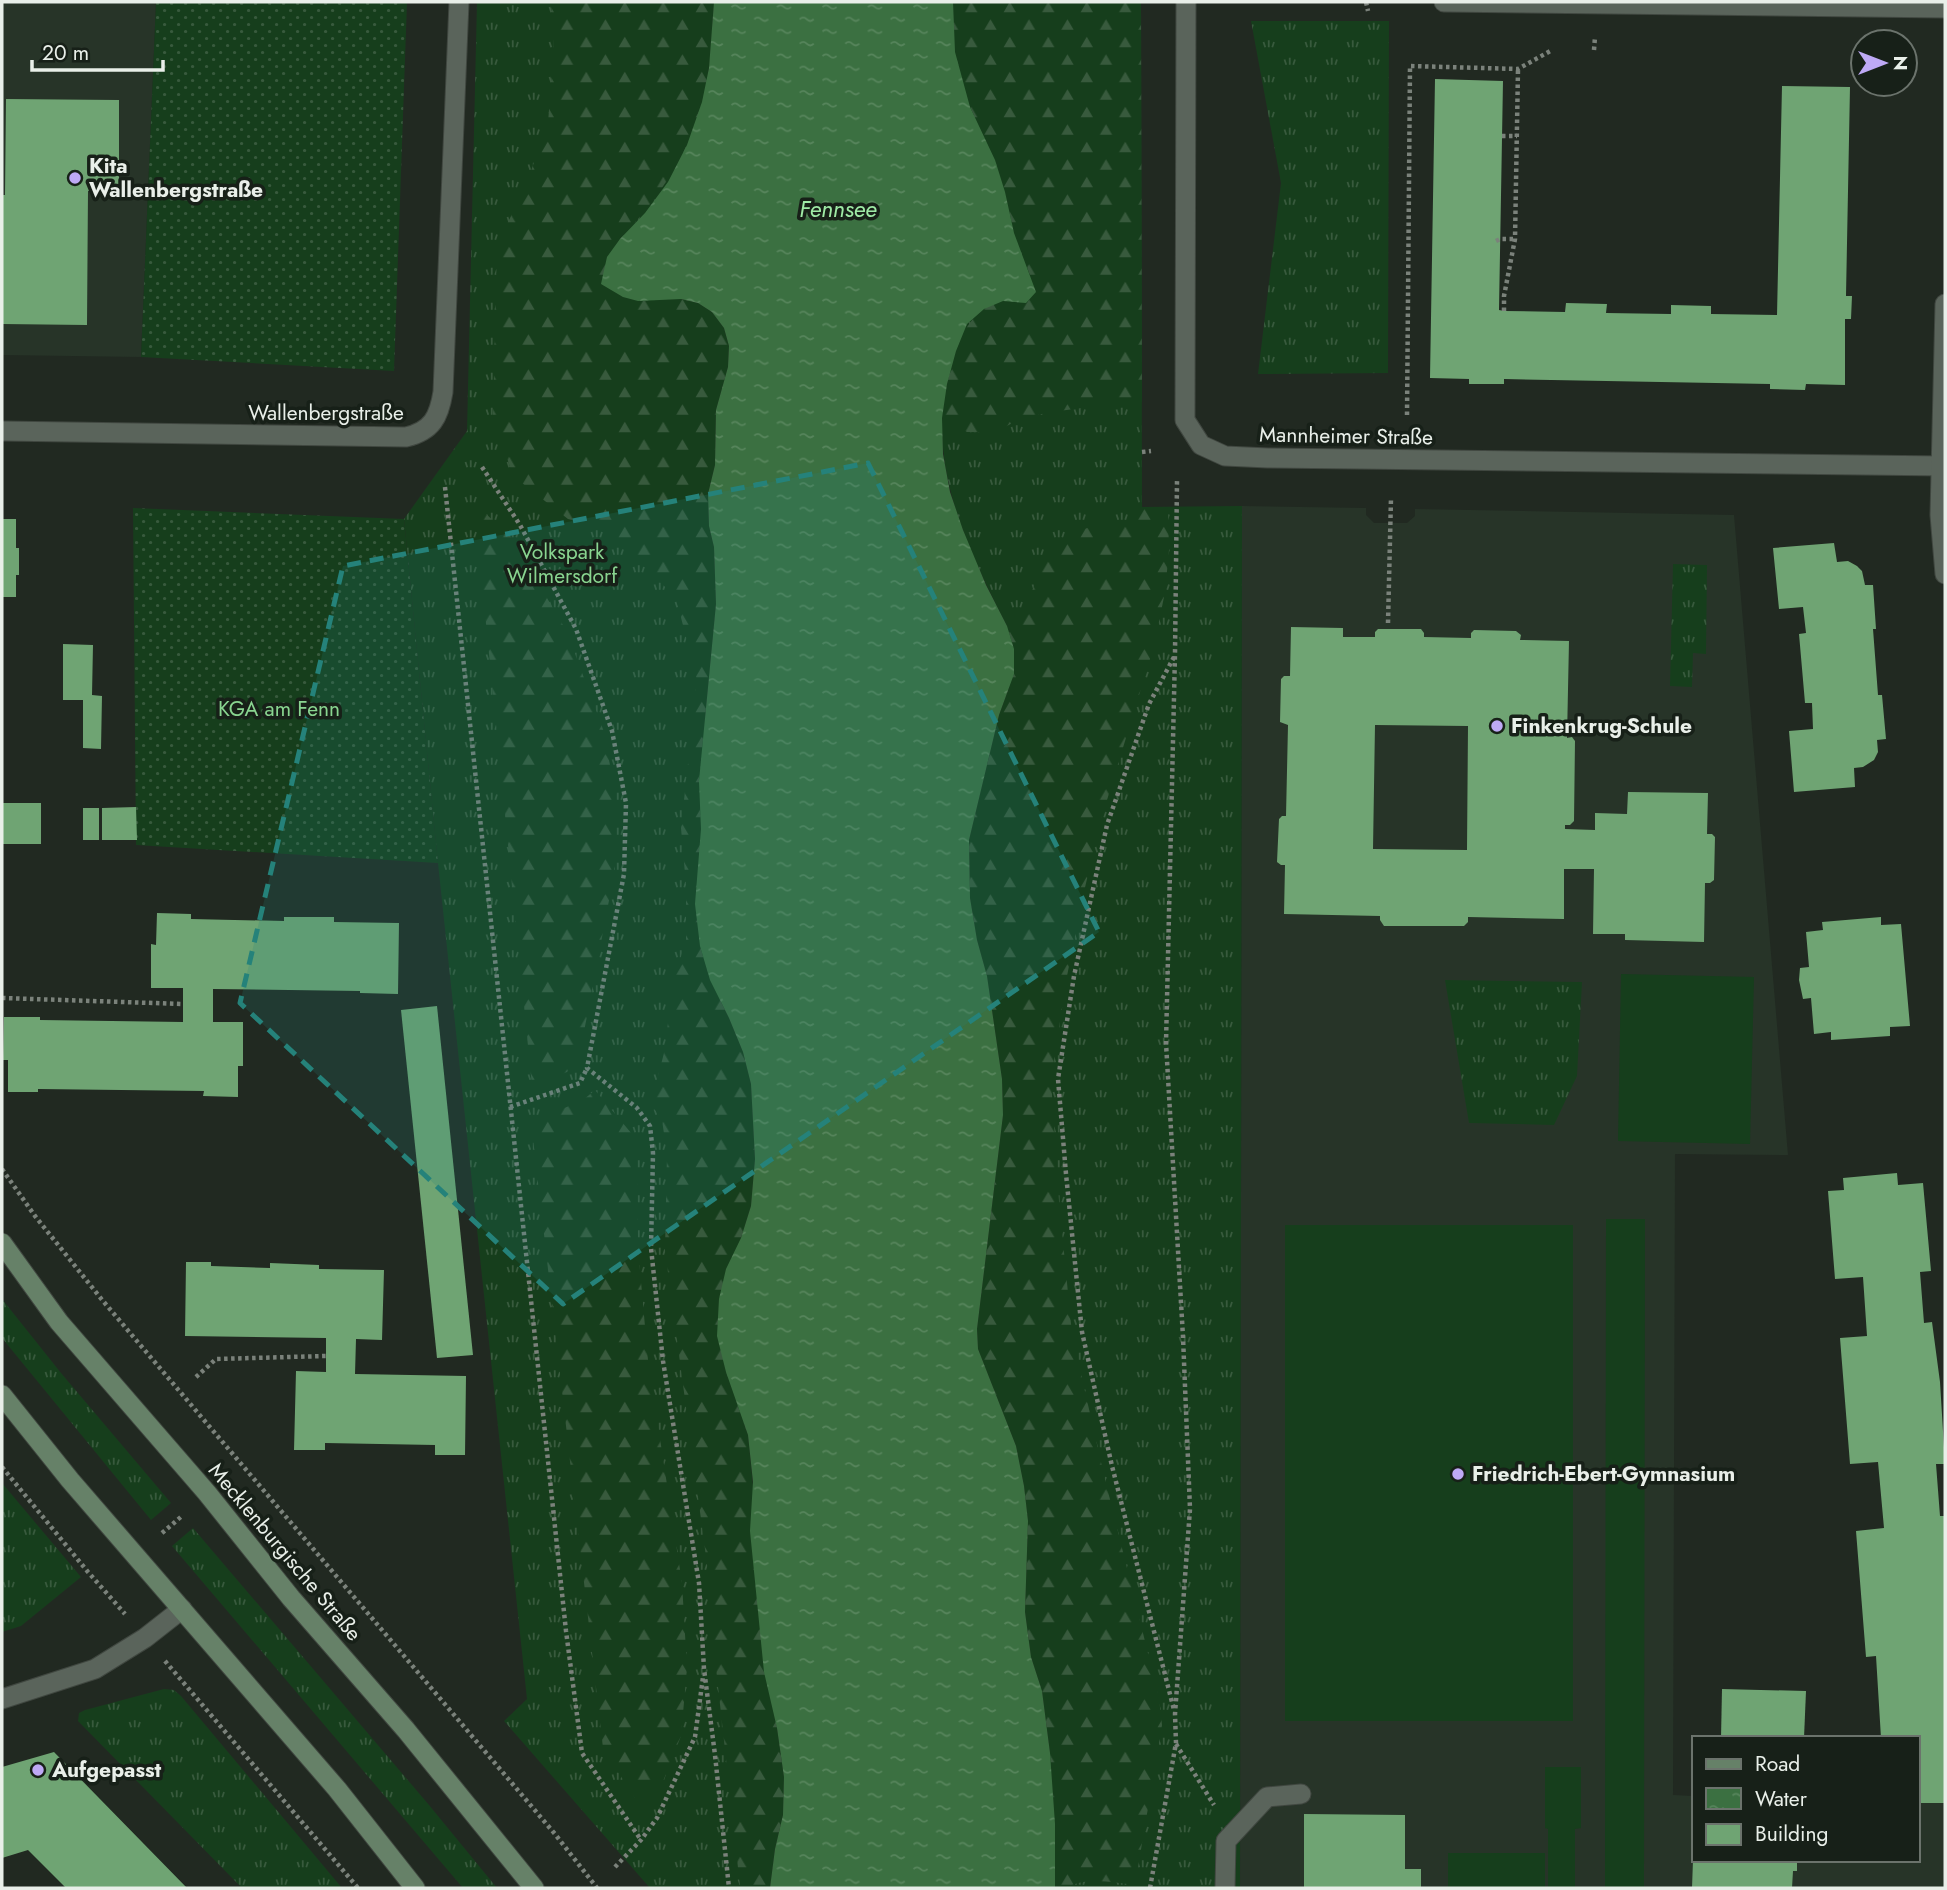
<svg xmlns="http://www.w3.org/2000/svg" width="1947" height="1890" font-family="Jost,sans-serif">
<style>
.built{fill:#273428}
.grass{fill:url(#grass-tufts)}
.forest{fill:url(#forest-firs)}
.garden{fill:url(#garden-dots)}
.pitch{fill:#163e1c}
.water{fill:url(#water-ripples)}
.building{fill:#6fa473;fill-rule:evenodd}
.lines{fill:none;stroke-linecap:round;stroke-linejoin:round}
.service-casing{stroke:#404740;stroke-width:21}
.minor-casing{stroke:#404740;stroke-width:21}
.secondary-casing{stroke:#404740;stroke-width:21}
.path{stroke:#7b827b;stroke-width:4.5;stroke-dasharray:3.5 3.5;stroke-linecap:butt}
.service{stroke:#5a645b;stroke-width:19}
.minor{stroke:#5a645b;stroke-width:19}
.secondary{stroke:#668168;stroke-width:19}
.marked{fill:#25827a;fill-opacity:0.2;stroke:#25827a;stroke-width:5;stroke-dasharray:14 9;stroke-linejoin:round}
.poi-dot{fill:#bea9f5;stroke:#172018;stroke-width:2.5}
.labels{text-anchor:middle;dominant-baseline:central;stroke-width:7;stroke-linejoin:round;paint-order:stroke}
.poi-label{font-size:21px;font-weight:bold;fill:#e9efe9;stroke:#172018;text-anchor:start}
.street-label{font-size:21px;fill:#e9efe9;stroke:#172018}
.park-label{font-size:21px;fill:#89d590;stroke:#172018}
.water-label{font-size:23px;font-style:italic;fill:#9feba6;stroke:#172018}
</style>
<defs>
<pattern id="grass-tufts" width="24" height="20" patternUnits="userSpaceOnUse" patternTransform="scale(1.75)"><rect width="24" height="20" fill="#163e1c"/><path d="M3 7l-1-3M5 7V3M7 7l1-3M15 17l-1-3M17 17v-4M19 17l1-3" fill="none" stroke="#385a3d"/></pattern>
<pattern id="forest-firs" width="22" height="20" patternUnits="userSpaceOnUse" patternTransform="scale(1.75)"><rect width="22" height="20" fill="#163e1c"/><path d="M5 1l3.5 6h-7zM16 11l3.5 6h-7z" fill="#385a3d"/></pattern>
<pattern id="garden-dots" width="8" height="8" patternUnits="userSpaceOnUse" patternTransform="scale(1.75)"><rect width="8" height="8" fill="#163e1c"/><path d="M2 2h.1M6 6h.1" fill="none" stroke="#385a3d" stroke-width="1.8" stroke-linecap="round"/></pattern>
<pattern id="water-ripples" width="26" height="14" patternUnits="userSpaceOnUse" patternTransform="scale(1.75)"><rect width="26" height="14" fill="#3b7041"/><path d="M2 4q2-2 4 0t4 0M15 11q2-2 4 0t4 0" fill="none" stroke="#57855c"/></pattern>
</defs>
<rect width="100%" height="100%" fill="#212921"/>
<g class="built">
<path d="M2 2H156L141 357 2 355Z"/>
<path d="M1242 506 1366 508V515L1374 523H1407L1415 516V509L1734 515 1788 1155 1675 1154 1673 1795 1693 1796V1860H1917V1803H1945V1888H1240Z"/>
</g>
<g class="grass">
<path d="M477 2H714L681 299 770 1888H650L504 1721 527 1699 438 863 404 519 467 431Z"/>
<path d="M953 2H1141L1142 507 1242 506 1240 1888H1055L1007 626C974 561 940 493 942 419 943 396 950 373 956 351Z"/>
<path d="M1251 21H1389L1388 373 1258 374 1281 183Z"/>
<path d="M1673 564 1707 565 1706 654 1693 653 1692 687 1670 686Z"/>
<path d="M1445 980 1582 982 1577 1076 1554 1125 1469 1123Z"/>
<path d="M2 1299 61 1373 171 1503 151 1520 2 1338Z"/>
<path d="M2 1483 81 1577 21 1626 2 1632Z"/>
<path d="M193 1528 429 1805 497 1888H463L172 1546Z"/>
<path d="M164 1689 174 1690 181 1696 342 1888H242L78 1721 79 1713 85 1710Z"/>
</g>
<g class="forest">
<path d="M551 2H714C712 23 712 46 709 67 701 135 667 190 620 239L681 299 698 303 712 312 724 328 729 346 728 367 716 410 715 465 708 494 709 526 714 547 716 604 699 781 701 829 700 946 710 980 729 1018 743 1052 751 1084 755 1159 751 1206 741 1238 726 1372 748 1435 777 1728 784 1777 783 1815 775 1849 770 1888H741L740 1886 716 1668 709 1579 665 1250 667 1154 662 1120 651 1104 665 1049 672 986 686 940V885L681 828 697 680 676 598 611 532 568 519 513 476 493 416 497 245 526 185 548 123 554 44Z"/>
<path d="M953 2H1141L1142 402 1100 401 1082 408 1051 412 1020 419 994 433 967 432 942 418C947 380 957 307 1004 301 1011 300 1019 302 1026 303L1036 291 1014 233 1005 192 995 160 970 107 955 52Z"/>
<path d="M474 503 511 537 567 632 604 732 617 804 614 874 579 1058 567 1072 532 1086Z"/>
<path d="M1168 507 1169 550 1165 592 1154 646 1100 823 1083 896 1067 976 1051 1080 1059 1201 1072 1334 1103 1471 1159 1698 1162 1725 1135 1885C1118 1883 1100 1879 1083 1882 1073 1884 1066 1888 1055 1888V1824L1050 1753 1042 1691 1031 1657 1025 1612 1028 1521 1024 1486 1016 1446 978 1349 977 1329 1003 1115 1002 1079 987 976 977 940 970 898 969 840 999 715 1014 674V649L1007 626 1028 602 1039 572 1052 546 1074 530 1103 526 1134 524 1142 508Z"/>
<path d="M595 1090 637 1140 638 1248 648 1360 682 1583 687 1668 681 1736 660 1789 639 1805 603 1748 531 1121 582 1101Z"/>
</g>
<g class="garden">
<path d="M156 2H407L394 371 141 357Z"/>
<path d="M133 508 404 519 438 863 136 845Z"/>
</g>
<g class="pitch">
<path d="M1621 974 1754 977 1750 1144 1618 1141Z"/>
<path d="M1606 1219H1645L1644 1888H1605Z"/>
<rect x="1285" y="1225" width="288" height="496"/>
<path d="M1545 1767H1581V1828L1575 1829V1888H1548V1829L1545 1828Z"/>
<rect x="1448" y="1853" width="97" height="35"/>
</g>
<path class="water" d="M714 2H953L955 52 970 107 995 160 1005 192 1014 233 1036 292 1026 303 1003 301 984 309 967 324 956 351 947 384 942 418 943 454 950 492 963 530 986 585 1007 626 1014 649V674L999 715 969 840 970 898 977 940 987 976 1002 1079 1003 1115 977 1329 978 1349 1016 1446 1024 1486 1028 1521 1025 1612 1031 1657 1042 1691 1050 1753 1055 1824V1888H770L775 1849 783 1815 784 1777 777 1728 764 1672 750 1531 753 1482 748 1435 726 1372 717 1336 719 1299 726 1269 741 1238 751 1206 755 1159 751 1084 743 1052 729 1018 710 980 700 946 695 904 701 829 699 781 716 604 714 547 709 526 708 494 715 465 716 410 728 367 729 346 724 328 712 312 698 303 681 299 638 301 623 297 601 284 607 257 620 239 645 213 668 182 687 145 702 102 709 68Z"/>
<g class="building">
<path d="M1435 79 1503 81 1499 310 1504 311 1565 312 1566 303 1607 304 1606 313 1671 314V305L1711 306V314L1777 315 1782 86 1850 87 1846 296H1852L1851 319H1845V385L1806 384 1805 390 1770 389V384L1504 379V384H1469V379L1430 378Z"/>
<path d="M6 99 119 100V191H88L87 325 2 324V195H5Z"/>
<path d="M2 519H16V548H19V575H16V597H2Z"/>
<path d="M1834 543 1837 562 1848 561 1857 566 1862 571 1865 585H1873L1876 629H1873L1878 695H1882L1886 739 1877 740 1878 752 1874 760 1863 767 1854 768 1855 787 1794 792 1789 731 1813 729 1812 703H1805L1799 634 1806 633 1803 607 1779 609 1773 548Z"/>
<path d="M1291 627 1343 628V637H1375V632L1378 629H1421L1424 633V637L1471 638V633L1474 630 1516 631 1521 635 1520 640 1569 641 1567 738 1572 737 1575 741 1574 821 1570 825H1565V829L1595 830V813L1627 814 1628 792 1708 793 1707 834H1712L1715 837 1714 880 1710 883H1705L1704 942 1625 940V934H1593L1594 869H1564V919L1468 917V922L1464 926H1384L1380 920V916L1284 914 1285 865H1281L1277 862 1279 819 1282 816H1286L1288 725 1280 722 1281 679 1284 676H1290ZM1375 725 1468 726 1467 850 1373 849Z"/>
<path d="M63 644 93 645 92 695 102 696 101 749 83 748V700H63Z"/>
<rect x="2" y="803" width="39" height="41"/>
<path d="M136 807 137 840H102V808Z"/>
<rect x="83" y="808" width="16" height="32"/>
<path d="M157 913 191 914V919L284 921V917H334V922L399 923 398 994 360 993V991L213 989V1022H243V1066H238V1097L203 1096 204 1091 38 1089V1092H8V1060H3L4 1017H40V1020L183 1022V988H151V944L156 945Z"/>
<path d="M1881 917V925L1901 924 1910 1026 1890 1027V1036L1831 1040V1032L1814 1034 1811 998 1803 999 1799 980 1800 968 1809 967 1806 932 1823 930 1822 922Z"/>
<path d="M437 1006 473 1355 437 1358 401 1010Z"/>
<path d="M1897 1173 1898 1185 1923 1183 1931 1271 1920 1272 1924 1323 1932 1322 1940 1382 1945 1464H1936L1940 1516H1945V1803H1917V1738H1881L1876 1656 1866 1657 1856 1531 1884 1528 1878 1462 1850 1464 1840 1338 1867 1336 1863 1277 1835 1279 1828 1191 1844 1190 1843 1178Z"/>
<path d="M186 1262H211V1266L270 1268V1263L319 1265V1269L384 1270 382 1340 356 1339 355 1374 466 1376 465 1455H435V1445L325 1443V1450H294L296 1371 326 1372V1338L185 1336Z"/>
<path d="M1722 1689 1806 1691 1804 1738H1721Z"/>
<path d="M54 1752 187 1888H66L28 1850 2 1858V1767Z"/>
<path d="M1304 1814 1405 1815V1869H1421V1888H1304Z"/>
<path d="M1693 1860H1797V1871H1793L1792 1888H1692Z"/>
</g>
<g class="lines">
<g class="service-casing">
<g id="service">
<path d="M1444 2 1945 8"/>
<path d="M1225 1888 1226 1841 1267 1797 1301 1794"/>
</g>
</g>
<g class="minor-casing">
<g id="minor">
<path d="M1186 2 1185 420 1201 445 1225 456 1268 458 1945 466"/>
<path d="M1945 304 1940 515 1945 574"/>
<path d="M2 431 406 437C432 431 439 417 443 392L459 2"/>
<path d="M2 1699 95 1669 145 1638 182 1609"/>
</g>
</g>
<g class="secondary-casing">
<g id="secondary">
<path d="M2 1243 59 1322 207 1493 291 1598 406 1730 534 1888"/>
<path d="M2 1395 70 1480 337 1789 415 1888"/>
</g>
</g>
<g class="path">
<path d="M1366 2 1368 11"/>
<path d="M1594 50 1595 37"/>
<path d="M1502 136H1517"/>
<path d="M1496 241 1500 239H1515"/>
<path d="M1504 311V296L1515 239 1518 69"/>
<path d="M1407 415 1410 66 1518 69 1552 50"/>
<path d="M1142 452 1151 451"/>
<path d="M482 467 520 525 576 629 612 731 626 803 624 874 587 1068 637 1108 650 1126 653 1153 651 1248 663 1361 699 1583 704 1669 715 1755 729 1888"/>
<path d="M445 487 566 1631 582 1753 641 1840"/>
<path d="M1388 623 1391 498"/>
<path d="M1174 657 1149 704 1107 825 1074 976 1058 1079 1066 1174 1082 1332 1112 1466 1174 1710"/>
<path d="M2 998 183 1004"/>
<path d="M510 1107 580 1083 587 1068"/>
<path d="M2 1169 35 1216 103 1301 555 1834 597 1888"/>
<path d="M196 1377 216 1359 326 1356"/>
<path d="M2 1467 88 1572 125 1614"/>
<path d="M162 1533 182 1516"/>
<path d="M165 1661 358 1888"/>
<path d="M1176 1744 1214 1805"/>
<path d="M615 1867 641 1840 657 1818 695 1737 703 1677"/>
<path d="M1150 1888 1176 1743 1175 1714 1190 1509 1183 1337 1166 1043 1175 654 1177 481"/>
</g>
<use href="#service" class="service"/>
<use href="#minor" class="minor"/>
<use href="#secondary" class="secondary"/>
</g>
<path class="marked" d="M868 463 1099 932 563 1304 240 1003 343 566Z"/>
<g class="poi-dot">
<circle cx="75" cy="178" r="7"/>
<circle cx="1497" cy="726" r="7"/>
<circle cx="1458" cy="1474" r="7"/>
<circle cx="38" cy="1770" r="7"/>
</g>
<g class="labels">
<g class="poi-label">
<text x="89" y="166">Kita<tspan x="89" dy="24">Wallenbergstraße</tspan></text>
<text x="1511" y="726">Finkenkrug-Schule</text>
<text x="1472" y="1474">Friedrich-Ebert-Gymnasium</text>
<text x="52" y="1770">Aufgepasst</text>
</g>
<g class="street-label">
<text x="326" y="413">Wallenbergstraße</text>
<text transform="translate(1346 436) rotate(1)">Mannheimer Straße</text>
<text transform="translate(285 1552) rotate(50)">Mecklenburgische Straße</text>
</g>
<g class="park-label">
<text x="562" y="552">Volkspark<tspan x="562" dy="24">Wilmersdorf</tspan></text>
<text x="279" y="709">KGA am Fenn</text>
</g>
<g class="water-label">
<text x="838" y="209">Fennsee</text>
</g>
</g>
<rect width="1947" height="1890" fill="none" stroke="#e9efe9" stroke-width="7"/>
<rect x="1692" y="1736" width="228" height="126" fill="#172018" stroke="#6b736c" stroke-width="2"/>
<rect x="1706" y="1759" width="35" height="10" fill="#668168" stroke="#6b736c" stroke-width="2"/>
<text x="1755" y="1771" font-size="21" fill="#e9efe9">Road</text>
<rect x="1706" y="1788" width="35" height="21" fill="url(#water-ripples)" stroke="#6b736c" stroke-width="2"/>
<text x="1755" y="1806" font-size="21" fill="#e9efe9">Water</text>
<rect x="1706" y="1824" width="35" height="21" fill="#6fa473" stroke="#6b736c" stroke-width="2"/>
<text x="1755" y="1841" font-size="21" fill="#e9efe9">Building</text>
<g transform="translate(1884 63) rotate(90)"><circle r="33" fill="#172018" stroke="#6b736c" stroke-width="2"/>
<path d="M0-5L12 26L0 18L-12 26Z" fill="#bea9f5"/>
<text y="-10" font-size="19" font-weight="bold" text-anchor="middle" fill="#e9efe9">N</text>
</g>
<path d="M32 60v10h131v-10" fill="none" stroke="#e9efe9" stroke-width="3.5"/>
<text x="42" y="60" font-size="21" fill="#e9efe9" stroke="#172018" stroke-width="5" paint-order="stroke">20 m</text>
</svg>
